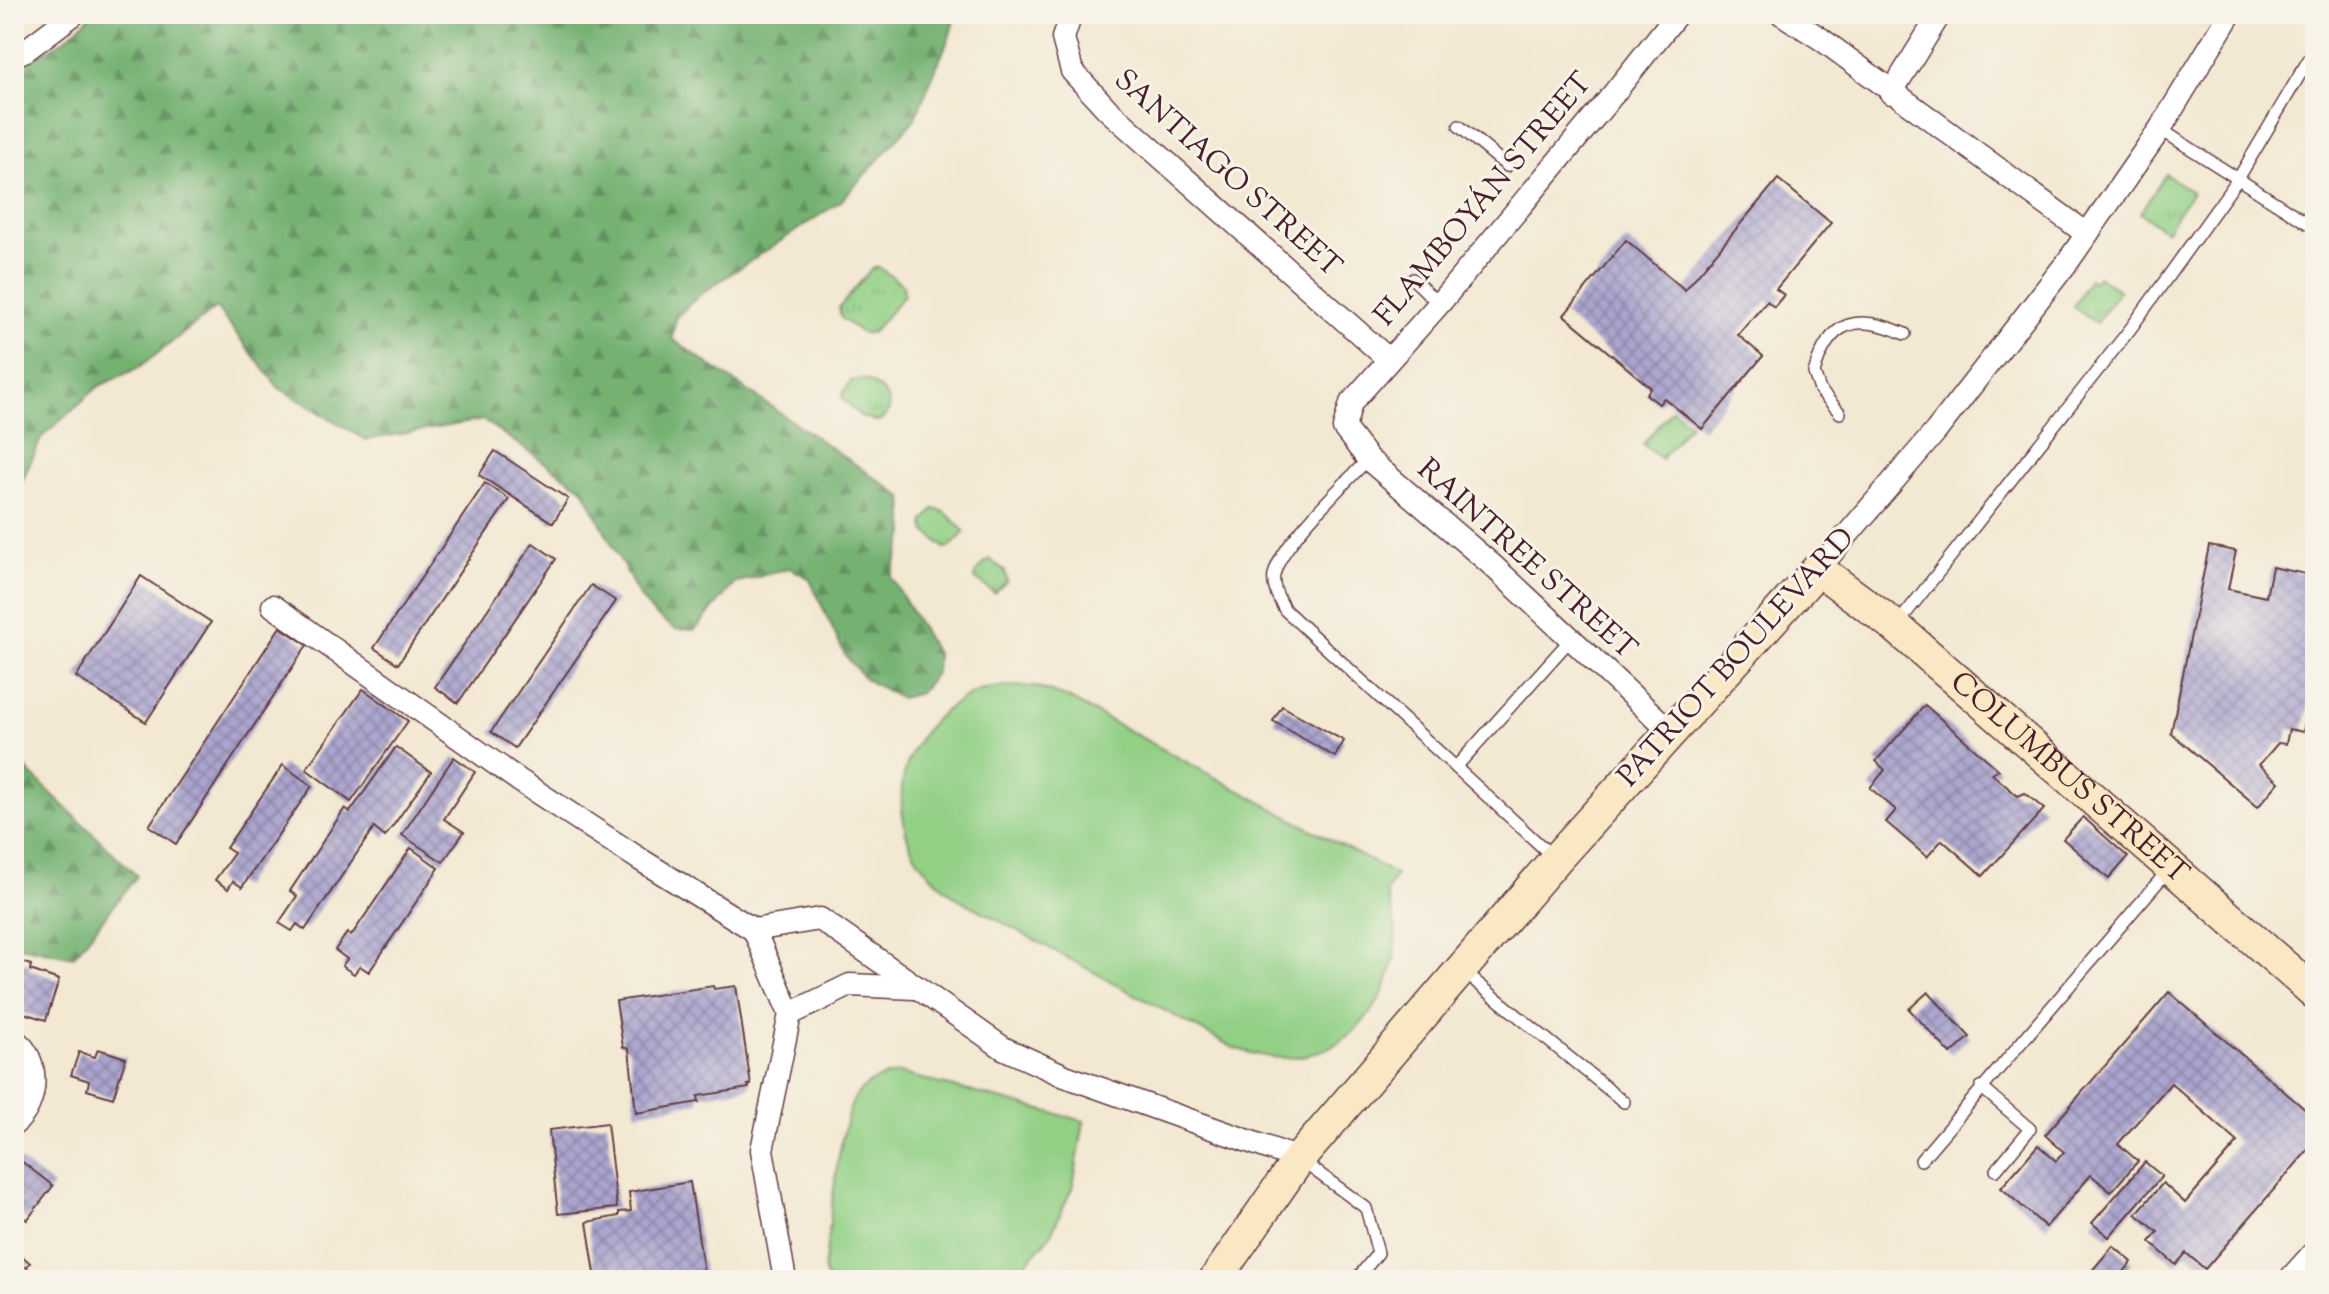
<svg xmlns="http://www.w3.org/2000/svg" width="2329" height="1294" font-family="'Sorts Mill Goudy',serif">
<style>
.grass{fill:url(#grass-tufts);stroke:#6e7858;stroke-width:2}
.forest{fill:url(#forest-firs);stroke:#60684e;stroke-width:2}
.pitch{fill:#92d085;stroke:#6e7858;stroke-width:2}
.building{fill:url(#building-cross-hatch)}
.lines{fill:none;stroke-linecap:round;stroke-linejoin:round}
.lane-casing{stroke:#633d44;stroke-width:14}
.street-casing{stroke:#633d44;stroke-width:25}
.secondary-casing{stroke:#633d44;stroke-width:35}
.lane{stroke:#fff;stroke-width:11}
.street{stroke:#fff;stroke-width:22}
.secondary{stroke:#fae7c3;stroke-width:32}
.labels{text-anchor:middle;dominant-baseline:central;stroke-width:6;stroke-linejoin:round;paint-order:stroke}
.street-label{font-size:30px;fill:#4a1f2b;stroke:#f7f3e8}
</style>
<defs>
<pattern id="grass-tufts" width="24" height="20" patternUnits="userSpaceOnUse" patternTransform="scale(2)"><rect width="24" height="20" fill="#92d085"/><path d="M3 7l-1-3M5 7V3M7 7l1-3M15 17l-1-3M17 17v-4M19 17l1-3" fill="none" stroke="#7fb273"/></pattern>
<pattern id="forest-firs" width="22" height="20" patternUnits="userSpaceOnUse" patternTransform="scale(2)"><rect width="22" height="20" fill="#75b272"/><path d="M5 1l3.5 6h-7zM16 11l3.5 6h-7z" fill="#62905e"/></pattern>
<pattern id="building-cross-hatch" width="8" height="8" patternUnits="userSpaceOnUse" patternTransform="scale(2)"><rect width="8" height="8" fill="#aba5cf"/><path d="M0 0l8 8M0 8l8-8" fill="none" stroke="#8d86a8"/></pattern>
</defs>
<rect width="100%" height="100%" fill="#f7f3e8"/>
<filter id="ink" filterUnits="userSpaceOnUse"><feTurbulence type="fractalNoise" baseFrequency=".0125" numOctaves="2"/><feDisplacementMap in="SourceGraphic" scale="16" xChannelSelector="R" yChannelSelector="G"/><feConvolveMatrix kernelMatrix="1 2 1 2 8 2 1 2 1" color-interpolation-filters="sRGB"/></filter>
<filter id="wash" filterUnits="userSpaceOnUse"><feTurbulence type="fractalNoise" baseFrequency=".006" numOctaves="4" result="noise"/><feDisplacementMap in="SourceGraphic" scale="32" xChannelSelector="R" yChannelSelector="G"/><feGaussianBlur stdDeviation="1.8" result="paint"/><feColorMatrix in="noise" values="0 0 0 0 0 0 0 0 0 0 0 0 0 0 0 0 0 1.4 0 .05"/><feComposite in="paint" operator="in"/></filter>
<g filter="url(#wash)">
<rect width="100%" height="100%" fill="#f3e8d2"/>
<g class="grass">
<path d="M2166 174 2192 192 2166 231 2140 213Z"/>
<path d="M879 267 903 285 904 295 873 332 863 334 841 318 839 308 871 269Z"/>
<path d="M2098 276 2119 291 2096 323 2073 307 2089 279 2093 282Z"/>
<path d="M863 379C883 387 902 407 878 422L860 416 842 398 843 393 851 381Z"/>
<path d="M934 509 945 512 965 532 949 548H945L925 530 924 521Z"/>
<path d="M989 559 1005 571 1007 581 994 593 975 578 976 572Z"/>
</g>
<g class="forest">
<path d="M93 14H956L949 38 914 120 841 201 702 293 676 317 672 339 903 497 905 534 891 577 937 655 936 672 920 693 900 698 865 679 845 655 809 578 790 568 735 583 695 630 675 629 654 614 639 596 583 489 483 420 366 440 279 388 216 308 140 367 99 386 42 437 16 494 14 503V69L64 40Z"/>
<path d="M14 747 28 771 137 876 73 957 14 945Z"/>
</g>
<g class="pitch">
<path d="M1672 409 1690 424 1661 459 1643 444Z"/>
<path d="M1006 686 1036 687 1066 697 1396 875 1386 892C1390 906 1396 921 1396 935 1396 994 1356 1050 1295 1057 1274 1060 1253 1054 1234 1048L957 898C941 886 926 873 915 855 906 840 904 824 902 808 898 758 926 717 970 695 980 689 994 688 1006 686Z"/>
<path d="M899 1073 1084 1121 1073 1186 1050 1236 1011 1280H827L824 1268C830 1230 838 1123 856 1096 867 1081 882 1077 899 1073Z"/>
</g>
<g id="blocks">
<g class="building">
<path d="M1778 179 1831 223 1776 289 1784 295 1774 307 1767 301 1738 335 1763 356 1702 429 1664 398 1659 404 1646 394 1651 388 1564 315 1626 240 1685 290Z"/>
<path d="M495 451 568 499 553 523 479 475Z"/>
<path d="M485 483 509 499 398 664 374 648Z"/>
<path d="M533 543 556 559 458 703 435 687Z"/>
<path d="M2209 546 2236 551 2228 589 2266 597 2272 567 2315 576V674L2303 732 2289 729 2286 744 2278 743 2259 765 2279 782 2258 807 2171 733Z"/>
<path d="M141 576 211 622 146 722 76 677Z"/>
<path d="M591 585 616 601 515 748 491 732Z"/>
<path d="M280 627 307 645 176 844 149 826Z"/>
<path d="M363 689 408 721 351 802 306 769Z"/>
<path d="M1925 705 1999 770 1992 774 2018 796 2025 793 2044 809 1983 876 1942 840 1927 857 1886 822 1896 810 1870 788 1885 770 1876 761Z"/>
<path d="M1282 706 1344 741 1335 757 1273 721Z"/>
<path d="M396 747 431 772 385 837 374 828 305 930 297 924 292 931 279 923 297 896 290 891 345 808 350 812Z"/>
<path d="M454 757 475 772 444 819 464 832 443 862 402 835Z"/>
<path d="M283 765 312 786 242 887 233 881 228 889 215 880 234 853 226 848Z"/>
<path d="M2083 817 2128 857 2109 879 2063 839Z"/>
<path d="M2315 832V850L2306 842Z"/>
<path d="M411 848 439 868 369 972 360 966 354 974 342 966 347 959 335 950 347 933 351 936Z"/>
<path d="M14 959 31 965 30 970 59 980 46 1020 20 1012 23 1002 14 999Z"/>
<path d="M713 986 714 989 736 986 751 1085H748L749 1088 698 1096 699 1102 636 1113 629 1049 623 1047 616 1001Z"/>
<path d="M1928 992 1970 1037 1951 1054 1909 1009Z"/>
<path d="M2169 992 2315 1118V1142L2205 1269 2186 1253 2176 1265 2150 1242 2158 1232 2136 1214 2163 1183 2185 1203 2238 1142 2171 1083 2118 1144 2138 1161 2111 1192 2091 1175 2046 1227 2001 1188 2038 1145 2056 1161 2064 1152 2045 1135Z"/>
<path d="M98 1049 126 1058 113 1098 87 1090 89 1081 71 1075 79 1052 95 1057Z"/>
<path d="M607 1123 617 1208 558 1214 549 1130Z"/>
<path d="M16 1157 53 1186 27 1220 14 1210Z"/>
<path d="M2145 1162 2162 1176 2109 1237 2092 1223Z"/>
<path d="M690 1182 705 1280H596L587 1222 619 1216V1212L631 1211 629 1192Z"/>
<path d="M2113 1246 2132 1262 2123 1273 2130 1280H2084Z"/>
<path d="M14 1249 30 1263 26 1267 41 1280H14Z"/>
</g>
</g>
</g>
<g filter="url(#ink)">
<use href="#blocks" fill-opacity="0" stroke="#633d44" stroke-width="2"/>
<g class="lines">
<g class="lane-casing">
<g id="lane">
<path d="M1459 126 1507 166"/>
<path d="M2160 129 2315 228"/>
<path d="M1413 279 1439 304"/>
<path d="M1840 413 1820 390 1814 373C1829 319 1858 313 1905 334"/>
<path d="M1368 459C1344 485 1281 543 1274 575 1272 588 1279 599 1285 610L1552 856"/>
<path d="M1896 626 2131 328 2238 179 2315 49"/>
<path d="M1456 767 1570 640"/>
<path d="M1465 973 1624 1102"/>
<path d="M1981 1087 2030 1129 1996 1170"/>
<path d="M1921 1160 2170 868"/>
<path d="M1302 1161 1366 1208 1378 1253 1356 1280"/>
</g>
</g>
<g class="street-casing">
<g id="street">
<path d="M1071 14 1063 38 1072 71 1108 110 1388 359"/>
<path d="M1782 14 1821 39 2087 234"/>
<path d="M14 55 26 50 74 14"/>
<path d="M1891 93 1940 14"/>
<path d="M1818 569 1936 431 2069 260 2160 129 2230 14"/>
<path d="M273 606 520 781 641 860 754 930 790 1014 762 1150 785 1280"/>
<path d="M1672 733 1492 565 1368 459 1344 428 1351 403 1439 304 1607 102 1677 14"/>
<path d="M754 930 820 919 1003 1048 1065 1076 1299 1159"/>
<path d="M790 1014 850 985 915 988"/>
<path d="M14 1040C41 1058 39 1104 14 1124"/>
<path d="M2289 1280 2315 1251"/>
</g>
</g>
<g class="secondary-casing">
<g id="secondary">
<path id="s1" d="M1215 1280 1299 1159 1556 859 1818 569 1896 627 2315 993"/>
</g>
</g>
<use href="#lane" class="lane"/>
<use href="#street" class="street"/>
<use href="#secondary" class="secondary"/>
</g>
</g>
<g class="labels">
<g class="street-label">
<text transform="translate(1227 174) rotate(42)">SANTIAGO STREET</text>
<text transform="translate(1484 200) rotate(-50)">FLAMBOYÁN STREET</text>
<text transform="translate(1526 560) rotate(42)">RAINTREE STREET</text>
<text transform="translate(1737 658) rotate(-48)">PATRIOT BOULEVARD</text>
<text stroke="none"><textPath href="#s1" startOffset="1260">COLUMBUS STREET</textPath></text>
</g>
</g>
<rect width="2329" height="1294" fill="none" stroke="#f7f3e8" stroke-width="48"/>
</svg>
